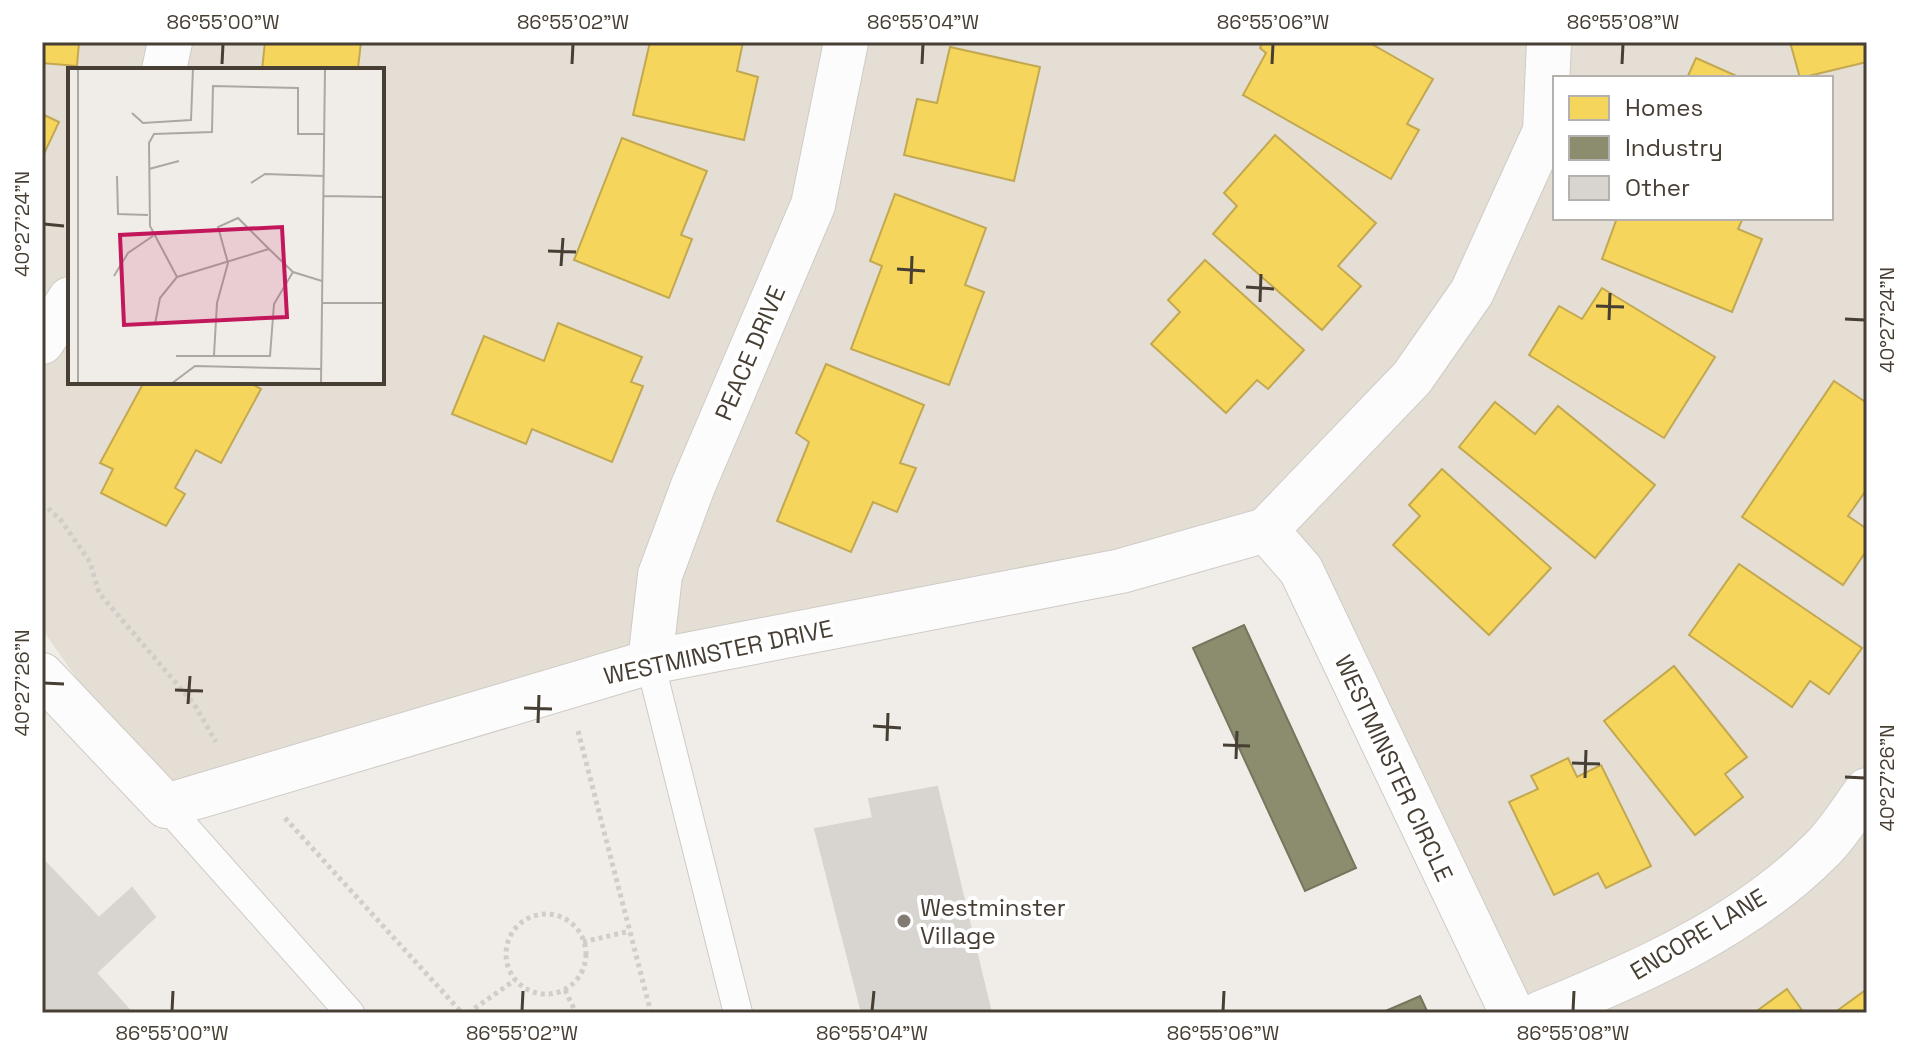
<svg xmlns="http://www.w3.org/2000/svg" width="1909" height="1055" font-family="'Space Grotesk',sans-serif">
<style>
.residential{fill:#e5ded5;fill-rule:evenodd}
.homes{fill:#f6d55c;stroke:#c2a850;stroke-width:2}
.industry{fill:#8c8c6e;stroke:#77755d;stroke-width:2}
.building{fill:#d8d4cf;stroke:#d8d4ce;stroke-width:2}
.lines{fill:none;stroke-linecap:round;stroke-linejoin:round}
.service-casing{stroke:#cecbc6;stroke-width:30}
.minor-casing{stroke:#cecbc6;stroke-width:46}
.path{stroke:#d1cdc9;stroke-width:5;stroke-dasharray:4 4;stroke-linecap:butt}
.service{stroke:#fdfcfc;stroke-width:28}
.minor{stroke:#fdfcfc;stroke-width:44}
.ticks{fill:none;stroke:#473e34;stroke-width:3}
.poi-dot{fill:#827b73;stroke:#fff;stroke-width:3}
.labels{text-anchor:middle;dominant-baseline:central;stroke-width:8;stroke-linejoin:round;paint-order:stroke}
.street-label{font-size:24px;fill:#473e34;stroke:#fff}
.poi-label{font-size:24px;fill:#473e34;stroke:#fff;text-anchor:start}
.inset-road{fill:none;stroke:#aca7a0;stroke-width:2}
.view{fill:#c2185b;fill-opacity:0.15;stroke:#c2185b;stroke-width:4}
.inset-edge{fill:none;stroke:#473e34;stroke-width:4}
.neatline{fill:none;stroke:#473e34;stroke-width:3}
.ticks-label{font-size:20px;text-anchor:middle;fill:#473e34}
</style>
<rect width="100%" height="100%" fill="#f0ede8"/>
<path class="residential" d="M42 42H1867V1013H1512L1266 530 650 662 166 806 42 629ZM70 70H382V382H70ZM1555 78H1831V218H1555Z"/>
<g class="homes">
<path d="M42 42H79L77 66 42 63Z"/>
<path d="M265 42H361L358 68 380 70H262Z"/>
<path d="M650 42H743L737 71 758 77 744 140 633 115Z"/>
<path d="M1263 42H1368L1433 79 1407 124 1419 130 1391 179 1243 95 1266 53 1260 48Z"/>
<path d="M1790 42H1867V62L1800 78Z"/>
<path d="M950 47 1040 67 1014 181 904 155 917 99 937 103Z"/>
<path d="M1696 58 1741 78H1687Z"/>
<path d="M42 114 59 122 42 158Z"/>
<path d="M1275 135 1376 223 1338 266 1361 286 1322 330 1213 234 1237 206 1224 193Z"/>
<path d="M622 138 707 171 681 235 692 239 669 298 574 260Z"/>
<path d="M895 194 986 228 965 285 984 292 949 385 851 349 882 266 870 261Z"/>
<path d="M1617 218H1743L1738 229 1762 239 1732 312 1602 259Z"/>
<path d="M1205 260 1304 350 1268 389 1257 380 1226 413 1151 344 1180 312 1168 300Z"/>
<path d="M1602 288 1715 357 1664 438 1529 355 1559 306 1582 319Z"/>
<path d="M558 323 642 357 631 382 643 386 612 462 532 429 526 444 452 414 484 336 544 361Z"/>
<path d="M826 364 924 405 900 463 916 468 897 512 873 502 851 552 777 521 809 442 796 433Z"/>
<path d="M1834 381 1867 403V489L1848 516 1867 529V550L1843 585 1742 517Z"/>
<path d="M144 382H248L261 389 221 463 196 450 175 488 185 494 166 526 101 493 113 469 100 463Z"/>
<path d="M1495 402 1535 434 1558 406 1655 485 1595 558 1459 447Z"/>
<path d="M1442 469 1551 568 1489 635 1393 545 1420 516 1409 505Z"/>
<path d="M1739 564 1862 648 1829 694 1810 681 1792 707 1689 635Z"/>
<path d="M1674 666 1747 757 1725 774 1743 797 1695 835 1604 721Z"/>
<path d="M1568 758 1577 777 1601 765 1651 866 1606 888 1598 873 1554 895 1509 802 1538 789 1531 776Z"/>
<path d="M1787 989 1804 1013H1754Z"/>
<path d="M1867 989V1013H1834Z"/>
</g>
<g class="industry">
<path d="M1244 625 1356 868 1305 891 1193 648Z"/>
<path d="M1420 996 1428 1013H1381Z"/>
</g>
<g class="building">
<path d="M937 787 991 1013H862L815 829 873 818 869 799Z"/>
<path d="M42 859 99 918 132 888 155 917 96 973 132 1013H42Z"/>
</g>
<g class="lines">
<g class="service-casing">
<g id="service">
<path d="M650 662 738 1013"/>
<path d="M166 806 350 1013"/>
</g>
</g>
<g class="minor-casing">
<g id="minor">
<path d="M164 70 170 42"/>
<path d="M42 342 70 299"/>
<path d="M1266 530 1412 378 1472 292 1545 131 1549 42"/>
<path d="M1266 530 1301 570 1512 1013"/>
<path d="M650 662 660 575 693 486 813 205 846 42"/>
<path d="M42 675 166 806 650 662 1121 571 1266 530"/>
<path d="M1541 1013C1640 973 1746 926 1822 849 1839 832 1852 810 1867 790"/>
</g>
</g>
<g class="path">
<path d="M42 503 60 519 90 562 99 593 194 704 216 742"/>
<path d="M578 731 651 1013"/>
<path d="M285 818 462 1013"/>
<circle cx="546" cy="954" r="40"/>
<path d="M583 942 630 931"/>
<path d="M565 990 576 1013"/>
<path d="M468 1013 515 980"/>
</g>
<use href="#service" class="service"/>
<use href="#minor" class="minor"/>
</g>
<path class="ticks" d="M222 64 223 44M572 64 573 44M922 64 923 44M1272 64 1273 44M1622 64 1623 44M44 224 64 226M548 251 576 252M561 266 563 238M897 269 925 271M911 284 912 256M1246 287 1274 289M1260 302 1261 274M1596 306 1624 307M1845 319 1865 320M1609 320 1610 293M44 683 64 684M175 690 203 691M188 704 190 676M524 708 552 709M538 723 539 695M873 726 901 728M887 741 888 713M1223 745 1250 746M1236 759 1237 731M1572 763 1600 764M1845 777 1865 778M1585 778 1586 750M172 1011 173 991M522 1011 523 991M872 1011 874 991M1223 1011 1224 991M1573 1011 1574 991"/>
<circle class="poi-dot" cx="904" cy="921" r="8"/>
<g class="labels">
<g class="street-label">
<text transform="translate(750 353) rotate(-67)">PEACE DRIVE</text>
<text transform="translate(718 652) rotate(-12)">WESTMINSTER DRIVE</text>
<text transform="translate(1394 768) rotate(65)">WESTMINSTER CIRCLE</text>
<text transform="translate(1698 934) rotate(-31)">ENCORE LANE</text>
</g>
<g class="poi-label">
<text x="920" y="907">Westminster<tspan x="920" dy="28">Village</tspan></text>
</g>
</g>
<g transform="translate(68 68)">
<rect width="316" height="316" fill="#f0ede8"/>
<path class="inset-road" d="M10 0V316M64 45 75 55 123 52 125 0M81 101 111 93M49 108 50 146 80 147M183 115 197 106 256 108M255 128 316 129M46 208 60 185 85 168M109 209 82 158 81 75 86 66 144 64 145 18 230 20V66H256M109 209 201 181 225 204 254 213M255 235H316M87 256 92 230 109 209M146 287 149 235 160 195 150 159 170 150 201 181M108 288H202L206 236 225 204M103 316 127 298 254 301M253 316 257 0"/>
<path class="view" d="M214 159 219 249 56 257 52 167Z"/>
<rect width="316" height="316" class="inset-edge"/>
</g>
<rect width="1909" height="1055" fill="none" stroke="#ffffff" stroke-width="88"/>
<rect x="1553" y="76" width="280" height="144" fill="#ffffff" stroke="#b5b2ae" stroke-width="2"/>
<rect x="1569" y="96" width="40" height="24" fill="#f6d55c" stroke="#b5b2ae" stroke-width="2"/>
<text x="1625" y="116" font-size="24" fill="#473e34">Homes</text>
<rect x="1569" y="136" width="40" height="24" fill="#8c8c6e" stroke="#b5b2ae" stroke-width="2"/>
<text x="1625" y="156" font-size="24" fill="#473e34">Industry</text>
<rect x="1569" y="176" width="40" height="24" fill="#d8d4cf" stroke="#b5b2ae" stroke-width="2"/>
<text x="1625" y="196" font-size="24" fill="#473e34">Other</text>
<rect x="44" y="44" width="1821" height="967" class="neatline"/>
<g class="ticks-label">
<text x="223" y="29">86°55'00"W</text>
<text x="573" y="29">86°55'02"W</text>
<text x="923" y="29">86°55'04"W</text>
<text x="1273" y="29">86°55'06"W</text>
<text x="1623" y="29">86°55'08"W</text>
<text transform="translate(22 224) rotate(-90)" y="7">40°27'24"N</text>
<text transform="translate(1887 320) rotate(-90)" y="7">40°27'24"N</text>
<text transform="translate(22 683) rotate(-90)" y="7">40°27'26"N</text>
<text transform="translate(1887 778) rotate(-90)" y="7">40°27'26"N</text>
<text x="172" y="1040">86°55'00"W</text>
<text x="522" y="1040">86°55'02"W</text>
<text x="872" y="1040">86°55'04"W</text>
<text x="1223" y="1040">86°55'06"W</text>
<text x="1573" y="1040">86°55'08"W</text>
</g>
</svg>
